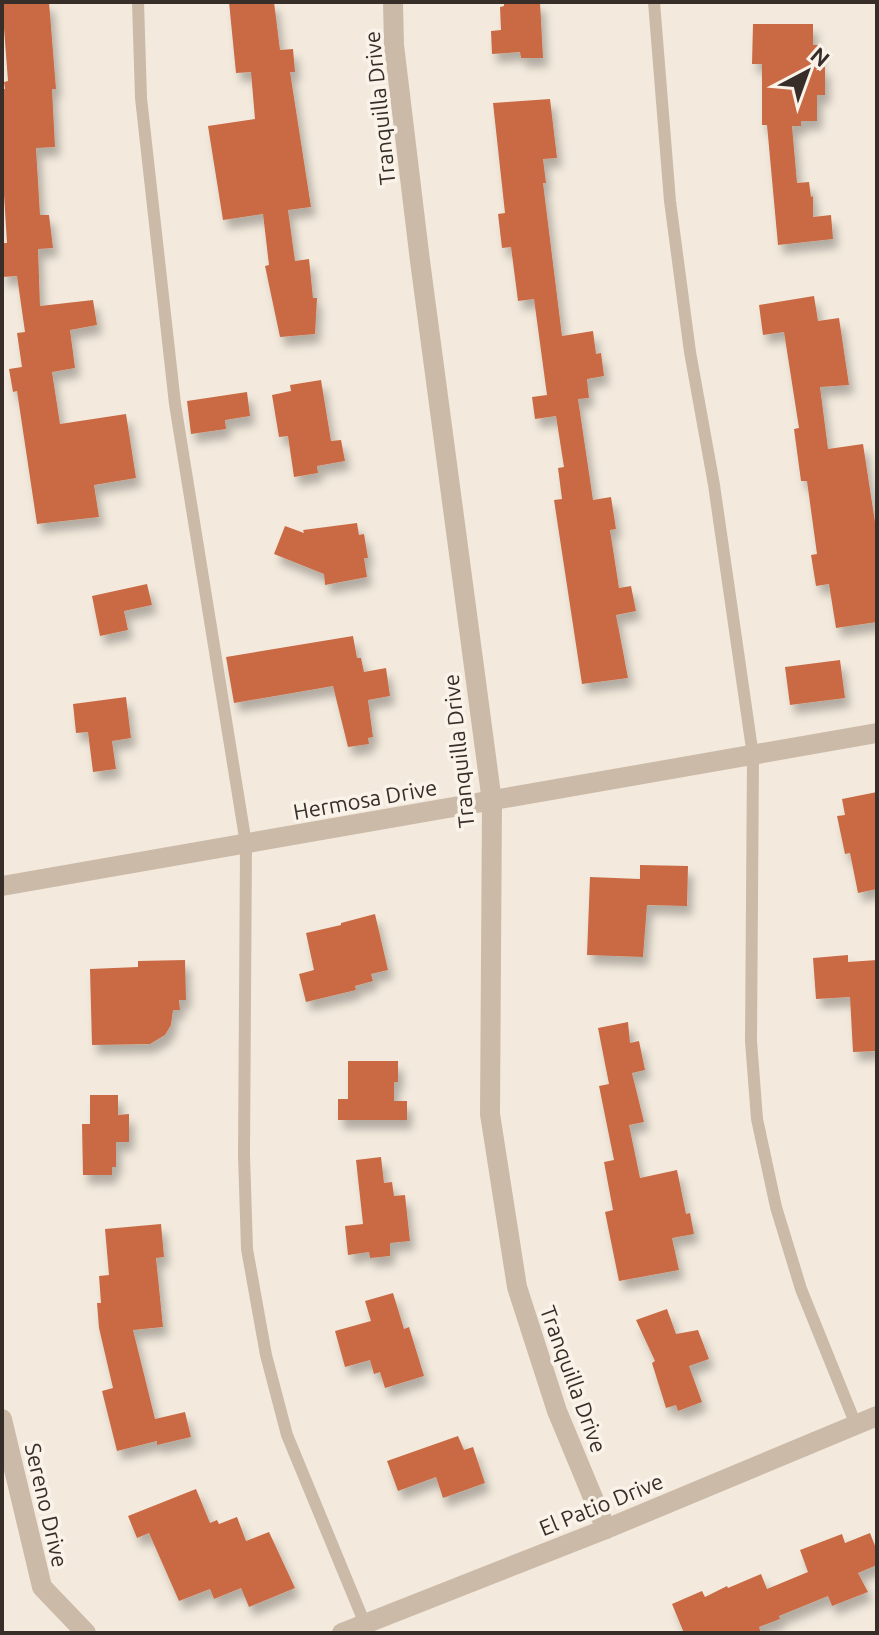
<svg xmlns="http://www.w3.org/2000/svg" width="879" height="1635" font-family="Ubuntu,sans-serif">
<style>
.building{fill:#c96b45;filter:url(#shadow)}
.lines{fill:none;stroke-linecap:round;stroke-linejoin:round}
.lane{stroke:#ccbaa8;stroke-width:12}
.street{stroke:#ccbaa8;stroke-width:20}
.labels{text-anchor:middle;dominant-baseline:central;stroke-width:7;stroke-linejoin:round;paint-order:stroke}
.street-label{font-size:22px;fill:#382e29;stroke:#faf3ea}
</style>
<defs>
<filter id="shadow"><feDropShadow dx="5" dy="9" stdDeviation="4" flood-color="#0004"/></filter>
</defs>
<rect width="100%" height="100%" fill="#f3eadd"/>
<g class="building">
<path d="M2 2H49L56 89H52L55 147 36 148 40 215H49L53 248 38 249 40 306 93 300 97 325 70 330 75 368 52 372 60 424 126 414 136 478 94 485 99 517 37 524 17 391 13 392 9 369 22 367 17 333 25 332 17 276 2 277V243H7L2 163V89H5L4 82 8 81Z"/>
<path d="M229 2H274L280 50 293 49 295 72H290L311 207 288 210 295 261 309 259 313 298H317L315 334 280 337 265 266 269 265 263 214 223 220 208 126 255 119 251 72 236 73Z"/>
<path d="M504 2H540L543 58H521L520 52 492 54 491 31 501 30 500 7 504 6Z"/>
<path d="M753 24H813V45H819L818 67H825V95H817V121H801V126H792L797 183 809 182 811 197 813 196V217L831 215 833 239 778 245 767 125H762V64H752Z"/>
<path d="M550 99 557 158 543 159 546 183H543L562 336 593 331 596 354 601 353 604 376 587 379 589 398 578 399 593 500 611 497 616 529 610 530 619 588 631 586 636 611 616 615 628 678 582 684 554 500 562 499 558 468 564 467 556 416 535 419 532 397 547 395 534 299 518 301 511 247 502 248 498 214 505 213 493 103Z"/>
<path d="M814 296 818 321 839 318 849 385 820 387 828 449 863 444 877 535V622L836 628 829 584 816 586 811 555 817 554 807 481H801L794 429 799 428 784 332 763 335 759 305Z"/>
<path d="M321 380 331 441 341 440 345 461 317 466 318 473 294 477 288 436 279 437 272 395 291 391 290 385Z"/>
<path d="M247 392 250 416 225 420 226 429 191 434 187 401Z"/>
<path d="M357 523 359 535 364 534 368 558H364L367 577 325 585 324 574 274 554 285 526 304 533 303 530Z"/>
<path d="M147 584 152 605 124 611 128 630 100 636 92 596Z"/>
<path d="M353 636 357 658H361L364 672 386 668 390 696 368 700 373 737 368 738 369 744 348 747 333 686 234 703 226 657Z"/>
<path d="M840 660 845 698 790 705 785 667Z"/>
<path d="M126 697 131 738 112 741 116 769 93 772 88 732 76 733 73 704Z"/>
<path d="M877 792V889L858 893 850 853 845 854 837 816 845 815 842 799Z"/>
<path d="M640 865 688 866 687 906 647 905 643 957 587 955 590 877 640 879Z"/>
<path d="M375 914 388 970 371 974 373 981 355 986 356 990 306 1002 299 974 314 970 306 933 341 925V923Z"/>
<path d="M848 955V962L877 960V1051L853 1052 850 997 816 999 813 958Z"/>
<path d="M185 960 186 1000H179L180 1010H173L171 1025 165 1035 150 1044 92 1045 90 969 138 967V961Z"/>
<path d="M628 1022 630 1043 639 1041 645 1070 632 1073 644 1122 629 1125 640 1178 677 1170 686 1214 690 1213 694 1234 672 1238 679 1270 619 1281 605 1212 613 1210 604 1162 614 1160 599 1086 609 1084 598 1028Z"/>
<path d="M348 1061H398V1082H394V1101H407V1120H338V1099H348Z"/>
<path d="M90 1095H118V1115L129 1114V1142H116V1167H112V1175H83L82 1124H90Z"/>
<path d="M381 1157 384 1183 392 1182 394 1196 405 1195 410 1241 390 1243V1256L370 1258 369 1252 348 1255 345 1226 363 1224 356 1160Z"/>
<path d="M161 1224 164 1257 156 1258 163 1327 133 1330 155 1419 185 1412 191 1437 157 1445V1441L117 1451 102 1391 113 1388 99 1328 97 1303H101L99 1276 109 1275 105 1229Z"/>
<path d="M393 1293 404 1329 409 1327 424 1376 385 1388 380 1372 374 1374 370 1360 345 1367 335 1331 371 1321 365 1301Z"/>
<path d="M667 1309 676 1334 698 1330 709 1359 689 1366 702 1402 678 1411 676 1405 666 1408 652 1363 655 1361 636 1320Z"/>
<path d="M458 1436 464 1450 473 1447 485 1483 443 1498 436 1477 398 1491 387 1461Z"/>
<path d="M196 1489 210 1523 217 1520 219 1524 237 1517 246 1541 269 1532 295 1588 249 1607 241 1588 214 1599 210 1589 179 1601 149 1533 137 1538 128 1516Z"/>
<path d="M870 1533 877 1551V1565L858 1573 868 1592 832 1606 828 1596 779 1616 780 1619 759 1627 761 1633H684L672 1604 702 1591 705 1597 727 1586 728 1588 761 1574 767 1589 808 1572 800 1550 842 1534 845 1543Z"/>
</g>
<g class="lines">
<g class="lane">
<path d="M138 2 141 98 175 404 246 844 244 1155 247 1249 266 1355 287 1435 365 1624"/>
<path d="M654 2 670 201 690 352 714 485 753 756 751 1041 757 1119 776 1207 801 1289 856 1425"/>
</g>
<g class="street">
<path d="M393 2 394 45 420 261 492 802 490 1114 517 1287 557 1411 606 1529"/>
<path d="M2 886 877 733"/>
<path d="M2 1419 42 1587 86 1633"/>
<path d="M342 1633 606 1529 877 1416"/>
</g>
</g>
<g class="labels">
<g class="street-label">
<text transform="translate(379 108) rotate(-96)">Tranquilla Drive</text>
<text transform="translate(458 751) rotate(-96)">Tranquilla Drive</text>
<text transform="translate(365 799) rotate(-10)">Hermosa Drive</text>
<text transform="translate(574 1379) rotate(70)">Tranquilla Drive</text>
<text transform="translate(601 1504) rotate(-22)">El Patio Drive</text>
<text transform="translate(47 1505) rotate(77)">Sereno Drive</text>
</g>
</g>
<rect width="879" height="1635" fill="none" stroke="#382e29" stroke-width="8"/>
<g transform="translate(807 72) rotate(41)" stroke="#faf3ea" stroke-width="6" paint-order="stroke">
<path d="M0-6L14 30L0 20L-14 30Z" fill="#382e29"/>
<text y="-12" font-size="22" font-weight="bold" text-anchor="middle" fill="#382e29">N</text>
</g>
</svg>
